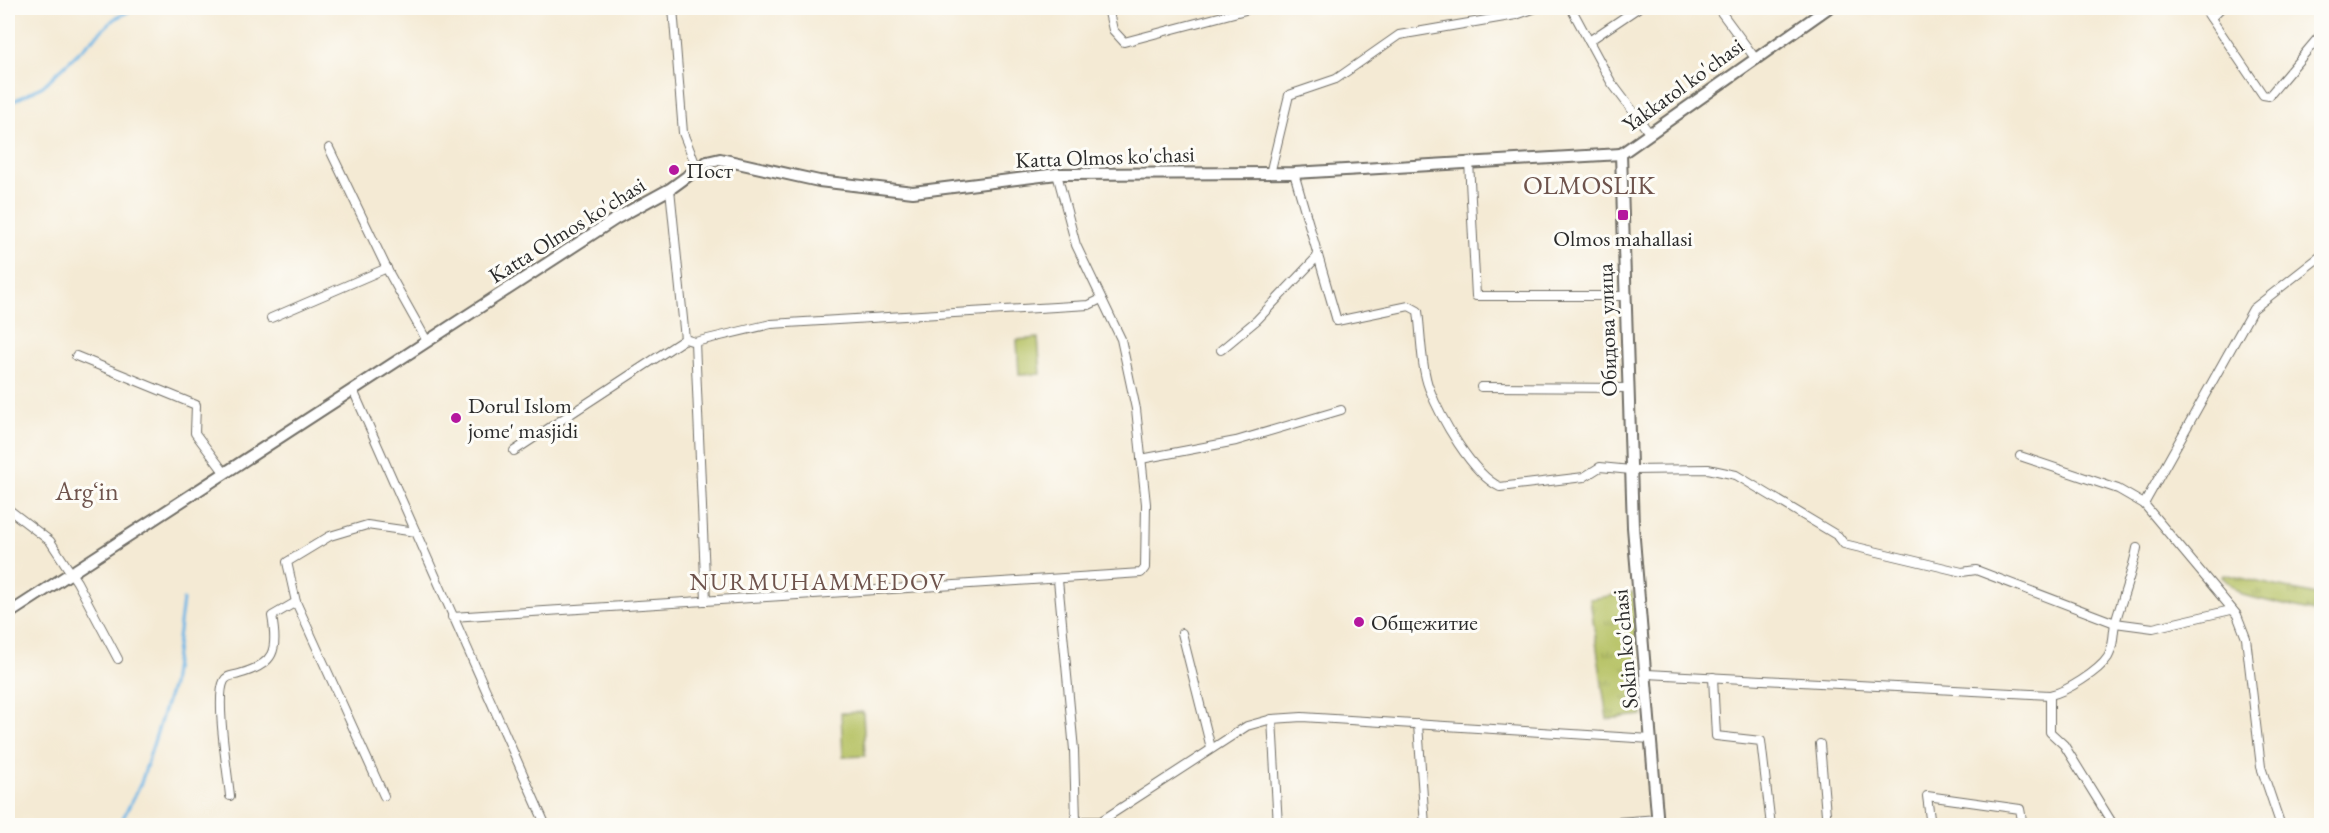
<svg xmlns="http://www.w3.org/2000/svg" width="2329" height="833" font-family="'EB Garamond',serif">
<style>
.grass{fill:url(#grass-tufts);stroke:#707646;stroke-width:1.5}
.garden{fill:#b5c162;stroke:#707646;stroke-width:1.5}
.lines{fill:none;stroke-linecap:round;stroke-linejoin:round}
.stream{stroke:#6fb6e6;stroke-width:3}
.street-casing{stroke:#716e66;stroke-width:10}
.secondary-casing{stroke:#716e66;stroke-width:14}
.street{stroke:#fff;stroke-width:8}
.secondary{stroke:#fff;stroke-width:10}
.poi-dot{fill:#b5179e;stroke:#fdfcf7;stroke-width:2}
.labels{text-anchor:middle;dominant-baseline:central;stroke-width:6;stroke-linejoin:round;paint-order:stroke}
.street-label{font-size:22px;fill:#2b2b2b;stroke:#fdfcf7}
.poi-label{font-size:22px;fill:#2b2b2b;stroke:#fdfcf7;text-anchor:start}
.neighbourhood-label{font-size:24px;letter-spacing:1.5px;fill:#6e534c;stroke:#fdfcf7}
.quarter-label{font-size:26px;fill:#6e534c;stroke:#fdfcf7}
</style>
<defs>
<pattern id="grass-tufts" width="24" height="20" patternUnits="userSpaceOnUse" patternTransform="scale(1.5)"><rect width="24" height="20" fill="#b5c162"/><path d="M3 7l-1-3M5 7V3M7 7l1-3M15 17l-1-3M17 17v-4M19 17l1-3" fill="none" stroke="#939d51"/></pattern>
</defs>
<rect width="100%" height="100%" fill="#fdfcf7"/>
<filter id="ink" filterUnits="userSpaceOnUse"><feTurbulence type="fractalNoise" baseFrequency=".0167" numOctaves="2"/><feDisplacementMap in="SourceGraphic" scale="12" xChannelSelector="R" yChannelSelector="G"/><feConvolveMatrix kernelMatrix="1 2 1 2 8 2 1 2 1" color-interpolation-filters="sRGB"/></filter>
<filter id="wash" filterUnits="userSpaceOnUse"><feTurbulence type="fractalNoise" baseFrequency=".008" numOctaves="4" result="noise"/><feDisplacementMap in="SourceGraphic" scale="24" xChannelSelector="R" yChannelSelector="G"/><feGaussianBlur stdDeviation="1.35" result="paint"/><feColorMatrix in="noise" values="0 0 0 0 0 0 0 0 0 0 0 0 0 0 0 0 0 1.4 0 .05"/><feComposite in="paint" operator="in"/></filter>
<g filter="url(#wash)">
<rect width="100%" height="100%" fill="#f4ead4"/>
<g class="grass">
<path d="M2223 574 2320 596 2322 602 2319 610 2314 612 2242 595 2222 577Z"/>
<path d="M1633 592 1642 715 1607 719 1590 599Z"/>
</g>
<g class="garden">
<path d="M1038 338 1041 374 1019 375 1017 340Z"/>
<path d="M863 712 865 756 843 757 841 713Z"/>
</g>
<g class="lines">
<g class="stream">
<path d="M8 104 43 86 114 19 136 8"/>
<path d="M119 826 141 783 172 685 183 600"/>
</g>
</g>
</g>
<g filter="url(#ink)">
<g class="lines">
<g class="street-casing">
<g id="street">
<path d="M673 8 683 133 697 168"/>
<path d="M1108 8 1113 30 1124 42 1253 8"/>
<path d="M1571 8 1611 82 1650 134"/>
<path d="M1718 8 1755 58"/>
<path d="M2204 8 2263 95 2269 96 2322 33"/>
<path d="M2211 18 2221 8"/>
<path d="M1589 41 1638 8"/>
<path d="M329 148 389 273 427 341"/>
<path d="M1469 161 1476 296H1625"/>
<path d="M1294 173 1337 321 1409 306 1418 311C1421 333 1421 368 1429 388 1440 417 1472 474 1500 487L1584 477 1600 467 1631 470 1708 469 1736 475 1838 536 1844 544 1962 572 1976 570 2115 623 2153 628 2231 610"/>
<path d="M1270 174 1289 95 1336 79 1399 35 1516 15 1536 8"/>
<path d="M670 189 685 339"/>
<path d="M271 318 387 268"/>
<path d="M1221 350 1257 320 1318 256"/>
<path d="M76 356 196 405 195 433 224 472"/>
<path d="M1481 387 1629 388"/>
<path d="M353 390 546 826"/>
<path d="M514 451 685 339 695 342"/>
<path d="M2020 456 2118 489 2144 504 2237 615 2246 638 2261 767 2281 826"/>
<path d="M1141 459 1236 441 1341 410"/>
<path d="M2144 504 2253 309 2322 255"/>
<path d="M8 509 50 541 77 582 118 659"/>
<path d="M1058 580 1074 750 1076 821H1101L1247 726 1272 719 1302 717 1651 739"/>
<path d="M706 601 695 342 771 324 1089 305 1101 299"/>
<path d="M452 617 1141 573 1145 568 1146 504 1136 409 1121 339 1076 245 1057 174"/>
<path d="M1182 633 1211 748"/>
<path d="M1647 674 2050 695C2066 692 2099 671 2108 657 2115 645 2112 633 2116 620 2123 596 2132 573 2137 548"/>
<path d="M1713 677 1716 736 1761 741 1771 826"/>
<path d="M2050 695V732L2064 745 2114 826"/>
<path d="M1272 719 1278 826"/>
<path d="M1418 724 1425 826"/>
<path d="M1820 744 1827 826"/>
<path d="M230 796C228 774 215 698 224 681 227 675 233 676 239 674 275 664 278 651 272 616L296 602"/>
<path d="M384 796 296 602 287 562 330 536 367 525 416 532"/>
<path d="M1564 826 1658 819"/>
<path d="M1931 826 1927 796 2020 809 2023 826"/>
</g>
</g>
<g class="secondary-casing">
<g id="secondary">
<path d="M1621 154 1633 527 1658 826"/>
<path d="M1621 154 1828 8"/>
<path d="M8 614 617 218 670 189 707 162 720 159 819 181 913 192 1057 174 1294 173 1621 154"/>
</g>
</g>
<use href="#street" class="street"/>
<use href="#secondary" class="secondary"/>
</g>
</g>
<g class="poi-dot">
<circle cx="674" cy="170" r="6"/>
<rect x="1617" y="209" width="12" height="12" rx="3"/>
<circle cx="456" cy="418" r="6"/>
<circle cx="1359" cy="622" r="6"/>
</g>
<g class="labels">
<g class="street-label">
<text transform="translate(1683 85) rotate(-36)">Yakkatol ko'chasi</text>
<text transform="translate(1105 157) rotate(-2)">Katta Olmos ko'chasi</text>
<text transform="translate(567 230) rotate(-32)">Katta Olmos ko'chasi</text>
<text transform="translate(1607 330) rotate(-92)">Обидова улица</text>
<text transform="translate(1625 649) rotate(-95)">Sokin ko'chasi</text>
</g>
<g class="poi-label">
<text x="686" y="170">Пост</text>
<text x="1623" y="238" text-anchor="middle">Olmos mahallasi</text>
<text x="468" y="405">Dorul Islom<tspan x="468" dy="25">jome' masjidi</tspan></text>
<text x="1371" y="622">Общежитие</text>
</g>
<g class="neighbourhood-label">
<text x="818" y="581">NURMUHAMMEDOV</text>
</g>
<g class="quarter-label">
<text x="1589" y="185">OLMOSLIK</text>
<text x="87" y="491">Argʻin</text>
</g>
</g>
<rect width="2329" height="833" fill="none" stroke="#fdfcf7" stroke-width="30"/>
</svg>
